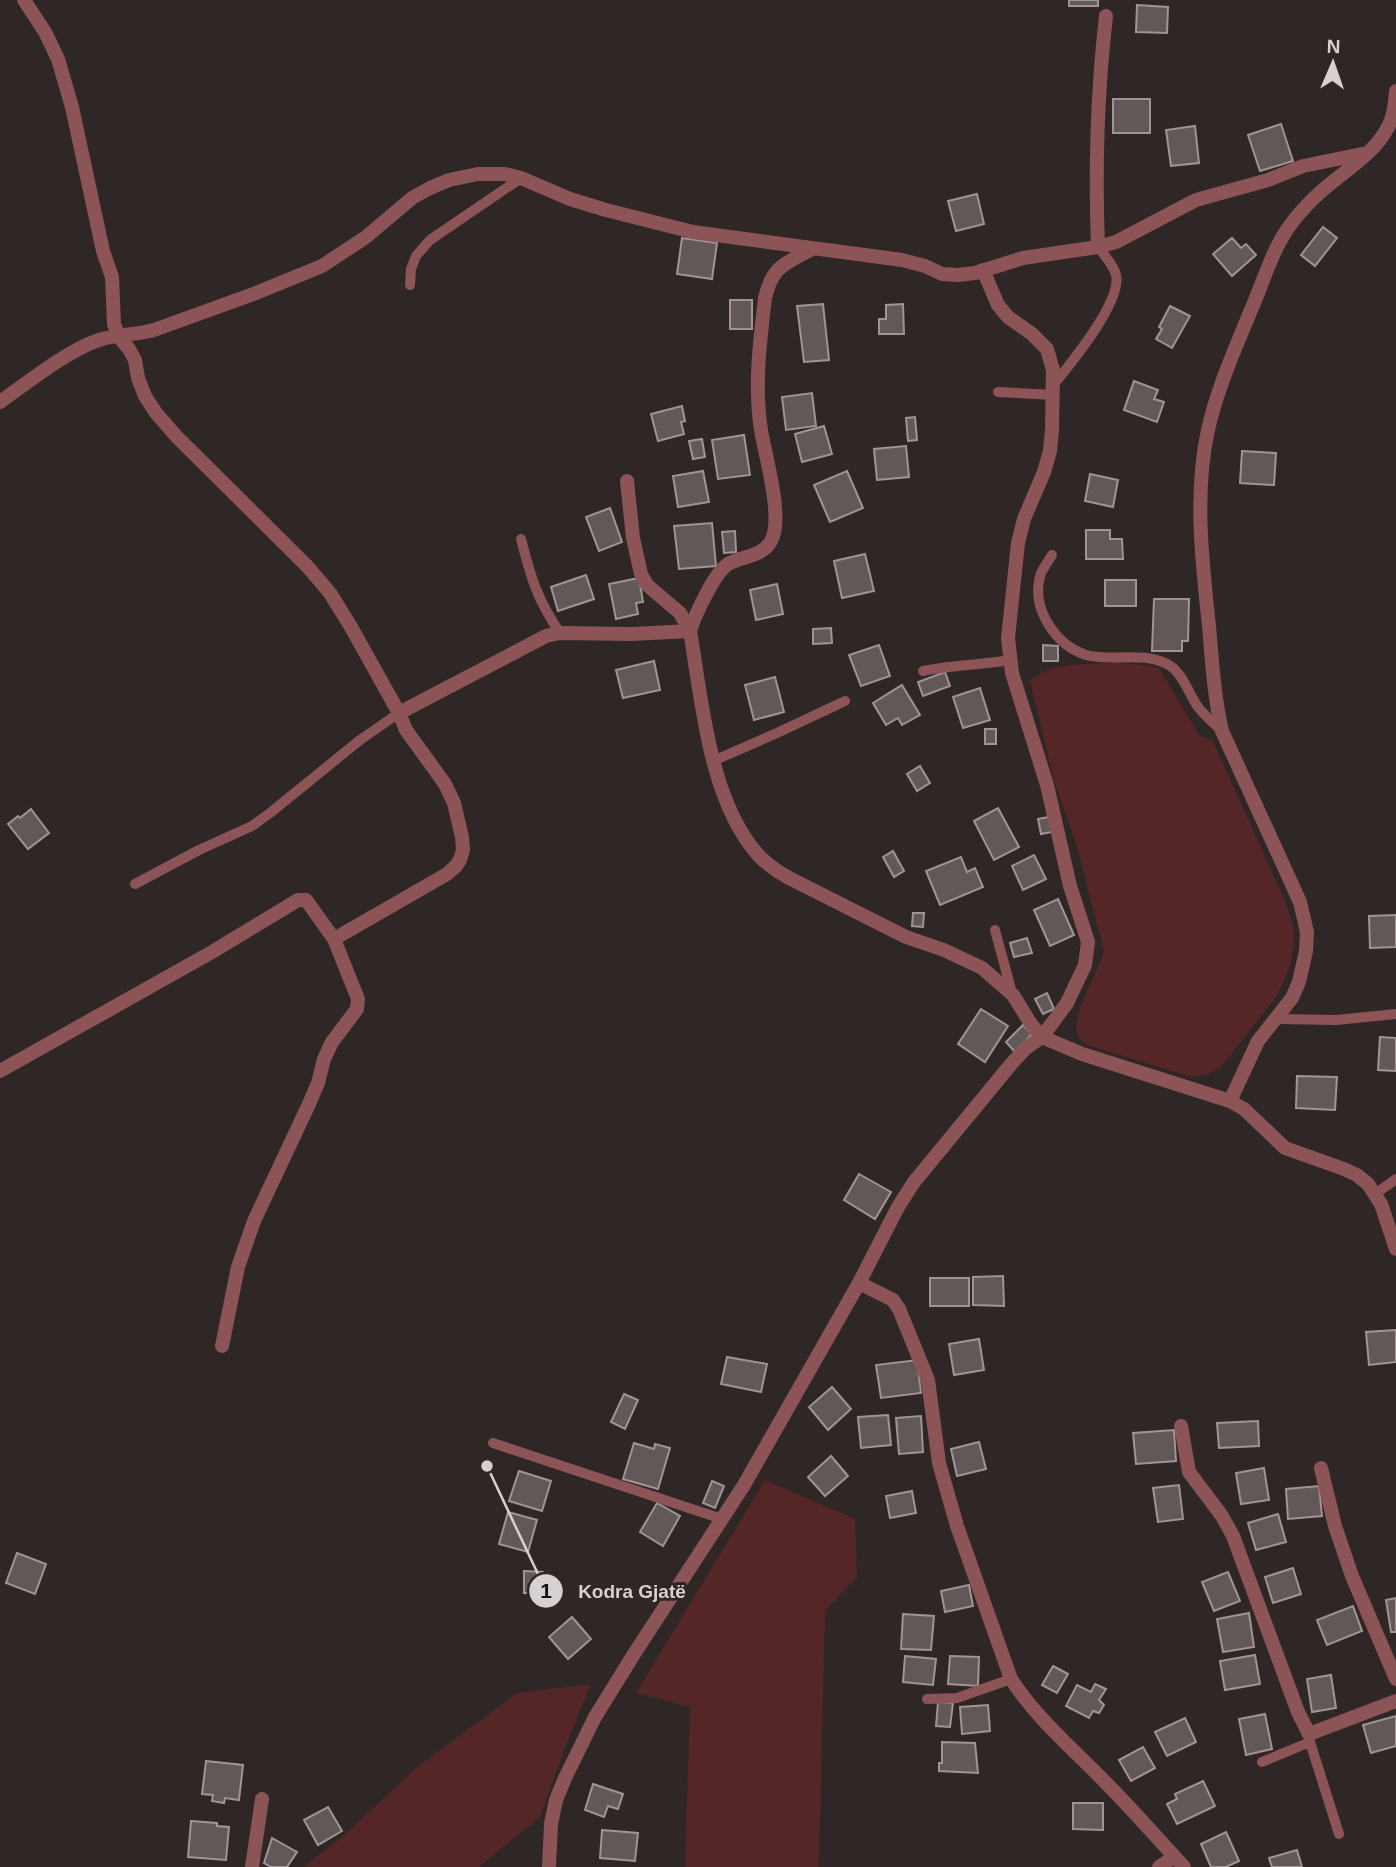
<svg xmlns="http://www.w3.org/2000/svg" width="1396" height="1867" font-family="Arial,sans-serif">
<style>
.green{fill:#542628}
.building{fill:#635858;stroke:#a09494;stroke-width:2}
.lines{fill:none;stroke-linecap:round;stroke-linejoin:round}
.lane{stroke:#8c5456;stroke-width:10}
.street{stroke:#8c5456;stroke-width:14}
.leader{fill:none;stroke:#d8d1d1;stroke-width:2.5}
.callout-dot{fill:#d8d1d1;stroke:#2f2626;stroke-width:2.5}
.mark-label{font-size:21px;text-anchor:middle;font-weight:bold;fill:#111}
.callout-label{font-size:19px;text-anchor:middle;font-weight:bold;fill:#d8d1d1;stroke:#2f2626;stroke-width:6;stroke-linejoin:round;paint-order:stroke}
</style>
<rect width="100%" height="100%" fill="#2f2626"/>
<g class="green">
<path d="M1102 663H1128L1159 668 1199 735 1213 741 1285 901 1294 929V946L1290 967 1277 996 1221 1067 1205 1075 1191 1077 1087 1045 1079 1038 1076 1028 1079 1010 1104 952 1078 850 1054 780 1030 681C1048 663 1079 665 1102 663Z"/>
<path d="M765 1480 855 1519 857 1577 825 1611 819 1867H685L690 1707 636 1693Z"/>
<path d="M591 1684 565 1748 540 1817 479 1867H304L350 1830 417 1767 517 1693Z"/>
</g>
<g class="building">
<rect x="1069" y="0" width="29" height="6"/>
<path d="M1137 5 1168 7 1167 33 1136 32Z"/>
<rect x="1113" y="99" width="37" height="34"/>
<path d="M1281 124 1293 161 1260 171 1248 135Z"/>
<path d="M1195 126 1199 163 1171 166 1166 130Z"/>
<path d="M977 194 984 224 956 231 948 201Z"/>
<path d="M1323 227 1337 238 1315 266 1301 255Z"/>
<path d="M682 238 717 243 712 279 677 274Z"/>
<path d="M1232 238 1241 248 1246 244 1256 255 1232 276 1213 254Z"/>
<rect x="730" y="300" width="22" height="29"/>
<path d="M823 304 829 360 804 362 797 306Z"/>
<path d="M903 304 904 334H879V319H886V305Z"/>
<path d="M1170 306 1190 316 1172 348 1156 339 1162 329 1159 327Z"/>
<path d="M1134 381 1158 390 1154 399 1164 402 1157 422 1124 410Z"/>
<path d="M812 393 816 426 786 430 782 397Z"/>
<path d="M682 406 685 421 681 422 684 434 658 441 651 414Z"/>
<path d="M915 417 917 440 908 441 906 418Z"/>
<path d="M824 426 832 454 802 462 795 434Z"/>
<path d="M744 435 750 475 718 479 712 440Z"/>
<path d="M702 439 705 457 693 459 689 441Z"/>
<path d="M906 446 909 477 877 480 874 449Z"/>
<path d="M1242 451 1276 453 1274 485 1240 483Z"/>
<path d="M703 471 709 502 678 507 673 476Z"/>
<path d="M847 471 863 508 830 522 814 485Z"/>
<path d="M1090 474 1118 480 1113 507 1085 501Z"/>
<path d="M610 508 622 542 599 551 586 517Z"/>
<path d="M712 523 716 566 679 569 674 526Z"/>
<path d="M1086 530H1110V539H1122L1123 559H1086Z"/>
<path d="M735 531 736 552 724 553 722 532Z"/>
<path d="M865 554 874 591 842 598 834 561Z"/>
<path d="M586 575 594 599 558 611 551 587Z"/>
<path d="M639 578 643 602 636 603 638 614 616 619 609 584Z"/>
<rect x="1105" y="580" width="31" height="26"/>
<path d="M777 584 783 614 756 620 750 590Z"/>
<path d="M1154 599H1189L1188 641H1182V651H1152Z"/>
<path d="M831 628 832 643 813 644V629Z"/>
<path d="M879 645 890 676 861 686 849 655Z"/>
<path d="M1043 645 1058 646V661H1043Z"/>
<path d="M654 661 660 690 623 698 616 670Z"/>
<path d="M945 672 950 686 923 696 918 682Z"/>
<path d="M775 677 784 712 754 720 745 685Z"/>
<path d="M902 685 920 715 902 725 898 718 886 725 873 703Z"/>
<path d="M980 688 990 720 963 728 953 697Z"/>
<rect x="985" y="729" width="11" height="15"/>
<path d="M920 766 930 783 917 791 907 774Z"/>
<path d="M998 808 1019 847 994 860 974 821Z"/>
<path d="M31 809 49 833 28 849 8 824 18 816 20 818Z"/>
<path d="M1049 817 1052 832 1041 834 1038 819Z"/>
<path d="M893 851 904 871 894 877 883 857Z"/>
<path d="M1034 855 1046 879 1023 890 1012 866Z"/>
<path d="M961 857 967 872 975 868 983 887 940 905 926 871Z"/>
<path d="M1058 899 1074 935 1050 946 1034 910Z"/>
<path d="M913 913H924L923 927 912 926Z"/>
<path d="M1396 915V947L1370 948 1369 916Z"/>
<path d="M1027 938 1032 953 1014 957 1010 943Z"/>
<path d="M1047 993 1054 1009 1043 1014 1035 999Z"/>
<path d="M981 1009 1008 1026 985 1062 958 1044Z"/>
<path d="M1023 1025 1032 1034 1015 1052 1006 1042Z"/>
<path d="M1380 1037 1396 1038V1071L1378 1070Z"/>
<path d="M1297 1076 1337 1077 1335 1110 1296 1108Z"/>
<path d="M859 1174 891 1192 875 1219 844 1200Z"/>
<path d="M1003 1276 1004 1306 973 1305V1277Z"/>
<rect x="930" y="1278" width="39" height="28"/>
<path d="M1396 1330V1362L1369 1365 1366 1332Z"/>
<path d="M979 1339 984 1370 954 1375 949 1344Z"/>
<path d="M727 1357 767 1364 761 1392 721 1384Z"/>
<path d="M917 1360 921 1393 881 1398 876 1365Z"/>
<path d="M832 1387 851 1409 828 1430 809 1407Z"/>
<path d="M624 1394 638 1400 625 1429 611 1422Z"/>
<path d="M888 1415 891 1445 861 1448 858 1417Z"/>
<path d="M921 1416 923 1452 899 1454 896 1418Z"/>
<path d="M1258 1421 1259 1446 1219 1448 1217 1423Z"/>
<path d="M1174 1430 1176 1461 1136 1464 1133 1433Z"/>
<path d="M979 1442 986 1469 957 1476 951 1449Z"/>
<path d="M634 1443 654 1449 655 1444 670 1448 658 1489 623 1479Z"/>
<path d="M831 1456 848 1476 825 1496 808 1477Z"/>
<path d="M1264 1468 1269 1500 1241 1504 1236 1473Z"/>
<path d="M519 1471 551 1481 542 1511 509 1501Z"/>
<path d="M712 1481 724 1486 715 1508 703 1503Z"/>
<path d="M1179 1485 1183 1519 1158 1522 1153 1488Z"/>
<path d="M1319 1486 1322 1516 1288 1519 1286 1489Z"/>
<path d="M912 1491 916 1513 890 1518 886 1496Z"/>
<path d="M657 1503 680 1516 663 1546 640 1532Z"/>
<path d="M508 1512 537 1520 528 1552 499 1544Z"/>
<path d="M1278 1514 1286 1542 1256 1550 1248 1523Z"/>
<path d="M17 1553 46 1564 35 1594 6 1583Z"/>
<path d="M1293 1568 1301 1594 1273 1603 1265 1577Z"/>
<path d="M524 1571 543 1572 542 1593H524Z"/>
<path d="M1228 1572 1240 1601 1214 1611 1202 1582Z"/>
<path d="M969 1585 973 1606 945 1612 941 1591Z"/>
<path d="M1396 1598V1632H1391L1386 1600Z"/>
<path d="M1353 1606 1362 1631 1327 1645 1317 1620Z"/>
<path d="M1249 1613 1254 1647 1223 1652 1217 1619Z"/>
<path d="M903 1614 934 1616 931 1650 901 1649Z"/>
<path d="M572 1617 591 1639 568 1659 549 1637Z"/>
<path d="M1255 1655 1260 1684 1225 1690 1220 1661Z"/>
<path d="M905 1656 936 1659 933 1685 903 1682Z"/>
<path d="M950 1656 979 1657 978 1686 948 1684Z"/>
<path d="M1053 1666 1068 1674 1057 1693 1042 1685Z"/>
<path d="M1331 1675 1336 1708 1312 1712 1307 1679Z"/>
<path d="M1095 1684 1106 1689 1099 1700 1104 1705 1099 1713 1093 1711 1089 1718 1066 1706 1077 1685 1091 1692Z"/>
<path d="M938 1702 953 1703 950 1727 936 1726Z"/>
<path d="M988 1705 990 1731 962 1734 960 1707Z"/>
<path d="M1265 1714 1272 1749 1246 1755 1239 1719Z"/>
<path d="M1396 1716V1746L1371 1753 1363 1725Z"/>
<path d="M1185 1718 1196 1742 1167 1756 1155 1732Z"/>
<path d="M942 1742 975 1743 978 1773 939 1771V1763H942Z"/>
<path d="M1143 1747 1155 1768 1131 1781 1119 1760Z"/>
<path d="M206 1761 243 1765 239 1800 225 1798 224 1803 212 1801 213 1795 202 1794Z"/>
<path d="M1203 1781 1215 1806 1177 1824 1167 1804 1177 1799 1175 1794Z"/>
<path d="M593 1784 623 1794 618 1809 608 1806 604 1817 585 1810Z"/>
<path d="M1073 1803H1103V1830L1073 1829Z"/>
<path d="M328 1807 342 1831 318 1845 304 1820Z"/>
<path d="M191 1821 217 1823V1826L229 1827 226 1860 188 1857Z"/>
<path d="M602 1830 638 1833 635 1861 600 1858Z"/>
<path d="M1226 1832 1239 1861 1226 1867H1211L1201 1844Z"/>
<path d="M272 1838 297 1852 287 1867H271L264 1863Z"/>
<path d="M1297 1850 1302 1867H1272L1269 1858Z"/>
</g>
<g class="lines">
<g class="lane">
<path d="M410 285 411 269 416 256 430 240 521 178"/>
<path d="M1054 384C1071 363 1122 302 1116 275 1114 265 1104 255 1098 247"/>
<path d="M998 392 1054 395"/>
<path d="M521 539C531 578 537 599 560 633"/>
<path d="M1052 555C1049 560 1044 567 1041 573 1030 607 1054 644 1086 655 1112 662 1142 651 1167 664 1183 672 1188 693 1198 707 1205 716 1213 723 1221 730"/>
<path d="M923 671C952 665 981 665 1010 660"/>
<path d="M713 761 777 733 845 701"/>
<path d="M135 884 199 850 252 826 270 813 360 740 399 713"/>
<path d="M995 930 1012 993"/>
<path d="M1277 1019 1336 1020 1396 1014"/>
<path d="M1375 1194 1396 1179"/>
<path d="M493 1443 722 1519"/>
<path d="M927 1699 957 1698 1011 1679"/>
<path d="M1310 1742 1339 1834"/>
<path d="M1262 1762 1310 1742 1309 1737"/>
</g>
<g class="street">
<path d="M24 0 45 32 58 59 72 107 103 251 112 277 114 324 119 337 129 349 135 360 138 378 145 396 156 413 177 437 307 566 330 593 351 627 399 713 406 730 445 784 454 803 462 837 463 850 460 860 456 866 447 874 334 939"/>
<path d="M1098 247C1095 169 1097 94 1106 16"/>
<path d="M812 249C786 263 772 266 765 298 760 341 754 386 761 430 765 455 784 519 771 541 763 556 744 556 730 563 716 569 695 615 690 631 702 701 709 801 759 856 768 865 778 872 789 878L906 937 944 950 982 968 1013 995 1031 1024 1042 1037 1082 1054 1230 1101 1244 1109 1285 1148 1344 1169 1357 1175 1368 1184 1381 1204 1396 1249"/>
<path d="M0 402C27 383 68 350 99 340 117 334 136 335 154 330L256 293 322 266 366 237 412 198 430 188 449 180 478 174H505L521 178 570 199 606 210 693 232 902 260 925 266 942 274 958 275 975 273 1023 258 1098 247 1116 242 1196 200 1268 180 1303 166 1367 153"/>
<path d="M399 713 546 636 560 633 632 634 690 631 680 613 647 585 641 574 633 538 627 481"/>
<path d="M0 1071 212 952 298 900H306L309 904 334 939 358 999 357 1009 332 1042 324 1059 318 1083 309 1104 254 1221 238 1267 222 1346"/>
<path d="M1230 1101 1258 1041 1292 998 1299 982 1306 951 1307 932 1300 902 1222 731C1214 696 1212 661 1209 626 1202 561 1194 493 1208 430 1217 389 1235 349 1251 310 1263 283 1271 253 1288 228 1298 214 1311 200 1324 189 1346 170 1375 153 1388 127 1394 116 1395 103 1396 91"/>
<path d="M859 1283 893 1300 899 1309 928 1380 939 1463 957 1526 1011 1679C1037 1719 1073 1749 1106 1783 1133 1810 1158 1839 1184 1867"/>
<path d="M1181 1426 1189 1472 1222 1516 1233 1536 1298 1712 1309 1734 1396 1701"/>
<path d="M1321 1468 1335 1526 1352 1576 1396 1679"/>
<path d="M252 1867 262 1799"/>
<path d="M549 1867 551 1824 556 1800 565 1778 595 1717 634 1654 744 1485 859 1283 898 1207 914 1182 1012 1063 1026 1048 1042 1037 1067 1003 1085 965 1088 942 1070 886 1047 785 1012 673 1008 638 1018 543 1024 519 1044 472 1050 451 1052 430 1053 370 1047 349 1032 334 1008 317 998 305 983 270"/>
<path d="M1159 1867 1174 1857"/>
</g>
</g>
<path class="leader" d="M487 1466L546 1591"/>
<g class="callout-dot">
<circle cx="487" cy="1466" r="7"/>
<circle cx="546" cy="1591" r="18"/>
</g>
<g class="mark-label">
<text x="546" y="1598">1</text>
</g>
<g class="callout-label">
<text x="632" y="1598">Kodra Gjatë</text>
</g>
<g transform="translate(1333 63) rotate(2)" stroke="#2f2626" stroke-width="5" paint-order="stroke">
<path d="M0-5L12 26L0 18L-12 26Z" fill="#d8d1d1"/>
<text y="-10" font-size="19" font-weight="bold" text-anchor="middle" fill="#d8d1d1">N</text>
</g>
</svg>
